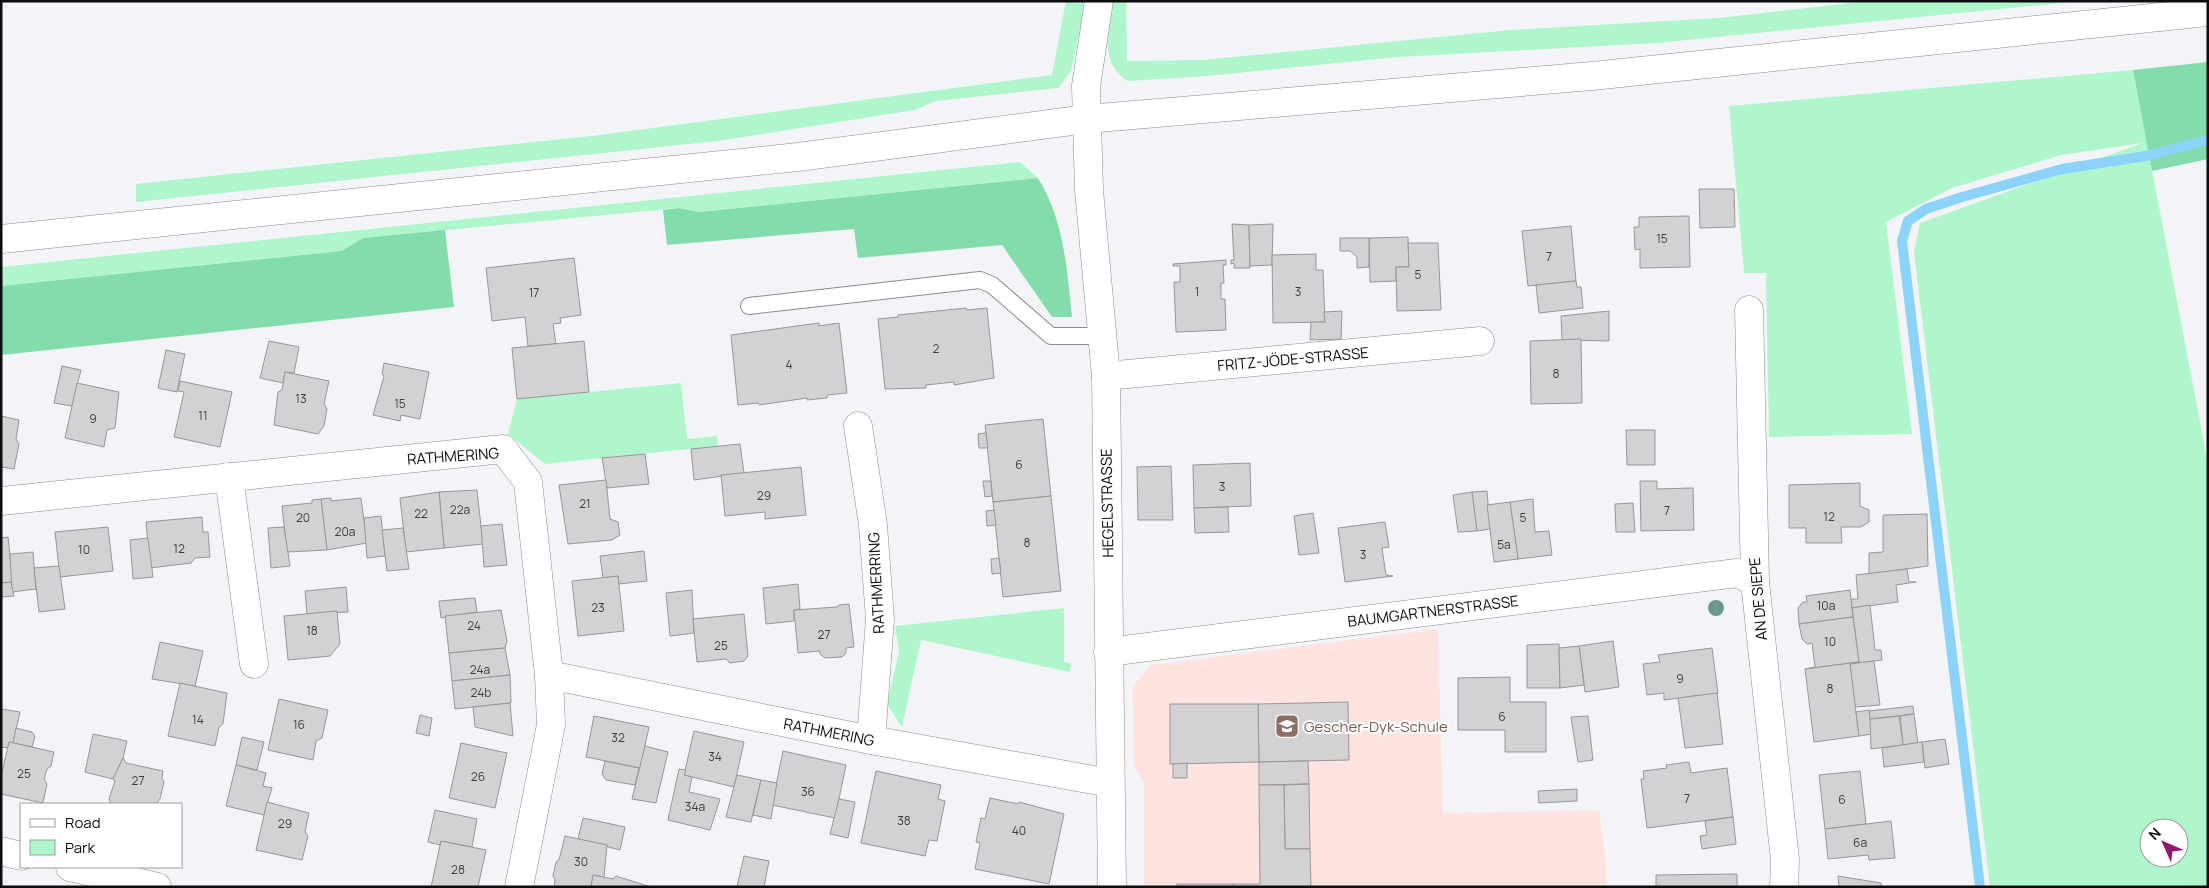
<svg xmlns="http://www.w3.org/2000/svg" width="2209" height="888" font-family="Manrope,sans-serif">
<style>
.education{fill:#fee3e1}
.green{fill:#b0f6cd;fill-rule:evenodd}
.forest{fill:#83dcab}
.lines{fill:none;stroke-linecap:round;stroke-linejoin:round}
.stream{stroke:#8bd3f9;stroke-width:10}
.building{fill:#d4d1d4;stroke:#999699}
.lane-casing{stroke:#8c8c8f;stroke-width:18}
.street-casing{stroke:#8c8c8f;stroke-width:29}
.secondary-casing{stroke:#8c8c8f;stroke-width:29}
.lane{stroke:#fff;stroke-width:16}
.street{stroke:#fff;stroke-width:28}
.secondary{stroke:#fff;stroke-width:28}
.tree{fill:#6d9788}
.labels{text-anchor:middle;dominant-baseline:central;stroke-width:4;stroke-linejoin:round;paint-order:stroke}
.number-label{font-size:12px;fill:#3e3e40}
.street-label{font-size:15px;fill:#0c0d0e;stroke:#fff}
.education-label{font-size:15px;fill:#785e54;stroke:#fff;text-anchor:start}
</style>
<rect width="100%" height="100%" fill="#f3f4f7"/>
<path class="education" d="M1438 629 1443 813 1599 810 1606 861V887H1144V785L1134 764 1132 687 1151 665Z"/>
<g class="green">
<path d="M1066 1H1086L1071 71 1058 88 936 101 915 110 718 141 136 202V184L600 135 1052 75Z"/>
<path d="M1113 1H1126L1127 61 1203 60 1511 30 1719 18 1869 1H2083L1656 43 1398 57 1208 76 1128 81C1098 63 1109 30 1113 1Z"/>
<path d="M2133 70 2208 464V887H1990L1914 252 1920 223 2143 143 2061 155 1952 188 1886 222 1912 434 1769 437 1766 273H1744L1729 106ZM2149 828H2179V858H2149Z"/>
<path d="M1020 162 1038 178 700 212 679 208 363 238 342 251 1 286V267Z"/>
<path d="M681 383 687 439 717 436 718 446 545 464 508 434 517 399Z"/>
<path d="M1064 608V662L1071 663 1070 672 921 640 902 727 887 704 899 651 895 626Z"/>
</g>
<g class="forest">
<path d="M2208 62V159L2152 171 2133 70Z"/>
<path d="M1038 178C1064 220 1067 269 1072 317H1052L1002 245 858 258 854 229 667 245 663 210 679 208 700 212Z"/>
<path d="M445 230 454 307 1 355V286L342 251 363 238Z"/>
</g>
<g class="lines">
<path class="stream" d="M1980 887 1902 241 1908 221 1926 209 1962 197 2062 169 2146 156 2208 140"/>
</g>
<g class="building">
<path d="M1699 189H1734L1735 227 1700 228Z"/>
<path d="M1689 216 1690 267 1640 268V249L1635 250 1634 227H1639V217Z"/>
<path d="M1232 224 1249 225 1250 268H1234V263L1231 264V260H1234Z"/>
<path d="M1273 224 1272 265 1250 266 1249 225Z"/>
<path d="M1571 226 1576 281 1528 286 1522 231Z"/>
<path d="M1408 237 1409 267H1396V281L1370 282 1369 238Z"/>
<path d="M1340 238H1369V267L1357 268V257L1350 251H1340Z"/>
<path d="M1408 243H1438L1441 310 1397 311 1396 267H1409Z"/>
<path d="M1316 254V270H1323L1325 322 1273 323 1272 255Z"/>
<path d="M574 258 581 315 560 318 561 323 553 324 556 344 528 346 525 317 492 321 486 268Z"/>
<path d="M1226 260V265H1223L1224 283H1221V299H1225L1226 330 1176 332 1174 282H1180V266H1173V264Z"/>
<path d="M1576 281 1577 287H1581L1583 308 1539 313 1536 285Z"/>
<path d="M966 308 967 310 987 308 994 378 954 385V382L926 385V388L885 389 878 319 898 317V315Z"/>
<path d="M1342 311 1341 339 1310 340 1311 322H1325L1324 312Z"/>
<path d="M1609 311V341L1562 340 1561 316Z"/>
<path d="M819 323V326L839 323 847 393 827 395V398L807 400V398L759 405 758 403 738 405 731 335Z"/>
<path d="M1581 339 1582 403 1531 404 1530 341Z"/>
<path d="M269 341 299 347 294 373 285 372 283 383 260 378Z"/>
<path d="M584 341 589 392 517 399 512 348Z"/>
<path d="M166 350 185 354 177 392 158 388Z"/>
<path d="M384 363 429 372 420 419 401 415 400 421 373 415 384 376 382 374Z"/>
<path d="M62 366 81 370 72 406 54 403Z"/>
<path d="M285 372 329 381 324 404 327 409 324 426 318 434 274 425 278 392 282 390Z"/>
<path d="M180 381 232 392 220 447 174 437 184 392 178 391Z"/>
<path d="M77 383 119 392 115 428 107 430 104 447 65 438Z"/>
<path d="M1 416 19 420 16 439 19 444 14 469 1 467Z"/>
<path d="M1043 419 1051 496 993 502 985 425Z"/>
<path d="M1626 430H1655V465H1627Z"/>
<path d="M986 433 988 448H979L978 434Z"/>
<path d="M740 444 744 473 694 480 691 449Z"/>
<path d="M645 454 649 484 607 488 602 458Z"/>
<path d="M1250 463 1251 506 1194 508 1193 465Z"/>
<path d="M1171 466 1173 520H1138L1137 467Z"/>
<path d="M801 467 806 515 765 519V512L725 516 721 475Z"/>
<path d="M606 480 610 519 618 522 620 535 612 540 568 544 559 485Z"/>
<path d="M983 481H991L992 496 985 497Z"/>
<path d="M1640 481H1657V489L1693 488 1694 530 1641 531Z"/>
<path d="M1860 483V506L1869 510V522L1861 527H1841L1842 543H1806V528H1789V485Z"/>
<path d="M477 490 483 544 444 548 439 492Z"/>
<path d="M1487 491 1490 529 1477 531 1472 492Z"/>
<path d="M439 492 444 548 406 552 400 498Z"/>
<path d="M1472 492 1477 531 1458 532 1453 495Z"/>
<path d="M1051 496 1061 591 1003 597 993 502Z"/>
<path d="M331 498V501L361 498 367 543 327 550 321 499Z"/>
<path d="M321 499 327 550 287 552 282 506 312 503V500Z"/>
<path d="M1533 499 1535 532 1549 531 1552 555 1518 559 1510 502Z"/>
<path d="M1510 502 1518 559 1494 562 1487 505Z"/>
<path d="M1633 503 1635 532H1616L1615 504Z"/>
<path d="M1228 507 1229 532 1195 533 1194 508Z"/>
<path d="M994 510 996 525 987 526 986 511Z"/>
<path d="M1313 513 1319 553 1299 555 1294 516Z"/>
<path d="M1927 514 1928 566 1869 574V553L1883 552V515Z"/>
<path d="M381 516 385 556 367 558 364 518Z"/>
<path d="M202 517 203 532H208L210 557 195 558 191 563 150 568 146 522Z"/>
<path d="M1385 522 1389 547 1382 548 1386 575 1393 576 1345 582 1338 528Z"/>
<path d="M502 524 507 565 484 567 481 526Z"/>
<path d="M108 527 113 571 60 577 55 532Z"/>
<path d="M284 527 290 566 271 568 268 528Z"/>
<path d="M403 528 409 569 387 571 382 530Z"/>
<path d="M8 537 13 582 1 583V538Z"/>
<path d="M148 538 153 577 133 579 130 540Z"/>
<path d="M644 551 647 581 619 584 618 576 603 578 600 556Z"/>
<path d="M33 552 36 589 12 592 10 554Z"/>
<path d="M999 558 1001 573 992 574 991 559Z"/>
<path d="M59 566 65 609 39 612 34 568Z"/>
<path d="M1907 569 1909 582H1916L1896 585 1898 602 1852 608 1851 599H1858L1856 575Z"/>
<path d="M618 576 624 631 578 636 572 581Z"/>
<path d="M11 582 14 596 1 597V583Z"/>
<path d="M798 584 800 609 794 610V621L766 624 763 588Z"/>
<path d="M346 587 348 612 307 614 305 591Z"/>
<path d="M692 590 694 633 670 636 666 593Z"/>
<path d="M1850 590 1853 617 1799 624 1798 608 1803 602H1807L1806 596Z"/>
<path d="M475 598 477 612 441 618 439 601Z"/>
<path d="M849 604 854 647 846 648V653L842 657 825 658 820 654V651L798 653 794 610 837 607 839 605Z"/>
<path d="M1870 605 1875 650H1881L1882 660 1859 663 1852 608Z"/>
<path d="M501 610 507 641 505 648 449 653 445 616Z"/>
<path d="M337 611 340 644 330 656 288 660 284 616Z"/>
<path d="M744 614 748 656 744 661 730 663 726 659 697 662 693 619Z"/>
<path d="M1853 617 1859 662 1805 669 1815 667 1812 643 1807 644 1802 639 1799 624Z"/>
<path d="M1613 641 1619 687 1585 692 1579 646Z"/>
<path d="M160 642 203 651 195 686 152 679Z"/>
<path d="M1559 644 1560 688H1527V645Z"/>
<path d="M1579 646 1584 685 1560 688 1559 648Z"/>
<path d="M505 648 510 675 452 681 449 653Z"/>
<path d="M1712 648 1718 693 1664 700V693L1647 695 1643 664 1660 662 1658 655Z"/>
<path d="M1874 661 1880 705 1855 707 1850 664Z"/>
<path d="M1859 662 1850 664 1859 736 1814 742 1805 669Z"/>
<path d="M510 675 511 703 455 709 452 681Z"/>
<path d="M1510 677V702H1546V752H1505V730H1458V678Z"/>
<path d="M180 683 227 693 223 724 219 727 215 746 168 736Z"/>
<path d="M1717 693 1723 744 1685 748 1678 698Z"/>
<path d="M279 699 328 710 322 738 316 741 313 760 268 750Z"/>
<path d="M1348 702 1349 760 1259 762 1258 704Z"/>
<path d="M510 703 513 736 475 727 473 707Z"/>
<path d="M1170 704H1258L1259 762 1170 764Z"/>
<path d="M1913 706 1914 714 1870 719 1869 711Z"/>
<path d="M1 709 20 712 13 743 9 742 8 748 1 747Z"/>
<path d="M1869 710 1872 734 1859 736 1856 712Z"/>
<path d="M1914 714 1918 743 1903 745 1900 716Z"/>
<path d="M420 715 432 718 429 736 416 733Z"/>
<path d="M594 716 649 727 640 768 586 757Z"/>
<path d="M1588 716 1593 760 1578 762 1571 717Z"/>
<path d="M1899 716 1903 745 1871 749 1870 719Z"/>
<path d="M16 728 32 732 35 736 32 747 13 743Z"/>
<path d="M694 731 744 742 734 787 684 775Z"/>
<path d="M93 734 127 741 123 758 113 779 85 772Z"/>
<path d="M242 737 264 742 257 770 236 765Z"/>
<path d="M1945 739 1949 764 1925 768 1922 742Z"/>
<path d="M9 742 54 752 51 766 47 769 44 779 47 784 43 803 1 794V777Z"/>
<path d="M1922 742 1924 762 1884 767 1882 748Z"/>
<path d="M461 743 507 753 495 808 449 798Z"/>
<path d="M645 746 668 752 656 803 632 799Z"/>
<path d="M783 751 846 765 835 818 772 805Z"/>
<path d="M123 758 126 763 163 771 162 778 164 782 160 799 156 804H111L109 799 115 781 113 779Z"/>
<path d="M605 761 639 768 635 785 606 780 602 774Z"/>
<path d="M1308 761 1309 784 1259 785V762Z"/>
<path d="M1689 762 1691 773 1727 768 1733 817 1647 828 1641 779H1644L1643 771 1667 768 1666 765Z"/>
<path d="M1187 763V778H1173V764Z"/>
<path d="M236 765 266 773 263 786 272 788 264 815 226 806Z"/>
<path d="M679 769 686 770 684 775 692 777 689 792 720 799 710 830 668 820Z"/>
<path d="M876 771 941 785 938 799 945 801 937 841 929 840 925 856 861 843Z"/>
<path d="M1860 771 1866 824 1825 829 1819 775Z"/>
<path d="M737 775 761 780 751 822 726 817Z"/>
<path d="M761 780 777 783 771 819 753 815Z"/>
<path d="M1309 784 1310 849H1285L1284 785Z"/>
<path d="M1259 785H1284L1285 849H1310L1311 887H1233V884H1260Z"/>
<path d="M1577 789V801L1539 803 1538 791Z"/>
<path d="M990 798 1018 804 1019 802 1064 814 1049 884 975 869 980 843 976 842 981 818 985 819Z"/>
<path d="M839 799 855 802 848 838 830 834Z"/>
<path d="M267 802 309 813 305 832 308 836 302 860 256 850Z"/>
<path d="M435 810 477 819 472 847 441 841 440 845 428 842Z"/>
<path d="M1733 817 1736 844 1702 849 1700 836 1707 835 1705 821Z"/>
<path d="M583 818 625 827 620 850 578 839Z"/>
<path d="M1891 821 1895 858 1869 860 1868 855 1828 859 1825 829Z"/>
<path d="M565 836 607 845 604 877 593 875 591 887H554L555 880 553 876 556 862 559 860Z"/>
<path d="M441 841 486 850 478 887H431Z"/>
<path d="M744 856 769 861 764 887H737Z"/>
<path d="M1737 874V887H1656V875Z"/>
<path d="M593 875 613 879 616 876 651 887H591Z"/>
<path d="M1838 876 1881 883 1882 887H1839Z"/>
<rect x="1177" y="884" width="56" height="3"/>
</g>
<g class="lines">
<g class="lane-casing">
<path id="lane" d="M749 306 980 280 992 285 1051 336H1103"/>
</g>
<g class="street-casing">
<g id="street">
<path d="M1099 1 1086 86 1089 190 1106 376 1112 887"/>
<path d="M1749 310 1755 582 1785 860 1784 887"/>
<path d="M1106 376 1480 341"/>
<path d="M858 426 873 525 880 619 871 740"/>
<path d="M229 477 254 664"/>
<path d="M1 501 503 449 528 482 549 675 551 725 519 887"/>
<path d="M1108 652 1737 573 1755 582"/>
<path d="M549 675 871 740 1110 783"/>
<path d="M1 851 21 856"/>
<path d="M70 867 157 887"/>
</g>
</g>
<g class="secondary-casing">
<path id="secondary" d="M1 239 798 157 1087 119 1592 76 2208 12"/>
</g>
<use href="#lane" class="lane"/>
<use href="#street" class="street"/>
<use href="#secondary" class="secondary"/>
</g>
<circle class="tree" cx="1716" cy="608" r="8"/>
<defs>
<g id="school-square" transform="scale(1.25)"><rect x="-9" y="-9" width="18" height="18" rx="4" fill="#8d6e63" stroke="#fff"/><path d="M0-5L7-2L0 1L-7-2ZM-4 1L0 2.5L4 1V4Q0 6-4 4Z" fill="#fff"/></g>
</defs>
<g fill-rule="evenodd">
<use href="#school-square" x="1287" y="726"/>
</g>
<g class="labels">
<g class="number-label">
<text x="1662" y="238">15</text>
<text x="1549" y="256">7</text>
<text x="1418" y="274">5</text>
<text x="1197" y="291">1</text>
<text x="1298" y="291">3</text>
<text x="534" y="292">17</text>
<text x="936" y="348">2</text>
<text x="789" y="364">4</text>
<text x="1556" y="373">8</text>
<text x="301" y="398">13</text>
<text x="400" y="403">15</text>
<text x="203" y="415">11</text>
<text x="93" y="418">9</text>
<text x="1019" y="464">6</text>
<text x="1222" y="486">3</text>
<text x="764" y="495">29</text>
<text x="585" y="503">21</text>
<text x="460" y="509">22a</text>
<text x="1667" y="510">7</text>
<text x="421" y="513">22</text>
<text x="1829" y="516">12</text>
<text x="303" y="517">20</text>
<text x="1523" y="517">5</text>
<text x="345" y="531">20a</text>
<text x="1027" y="542">8</text>
<text x="1504" y="544">5a</text>
<text x="179" y="548">12</text>
<text x="84" y="549">10</text>
<text x="1363" y="554">3</text>
<text x="1826" y="605">10a</text>
<text x="598" y="607">23</text>
<text x="474" y="625">24</text>
<text x="312" y="630">18</text>
<text x="824" y="634">27</text>
<text x="1830" y="641">10</text>
<text x="721" y="645">25</text>
<text x="480" y="669">24a</text>
<text x="1680" y="678">9</text>
<text x="1830" y="688">8</text>
<text x="481" y="692">24b</text>
<text x="1502" y="716">6</text>
<text x="198" y="719">14</text>
<text x="299" y="724">16</text>
<text x="618" y="737">32</text>
<text x="715" y="756">34</text>
<text x="24" y="773">25</text>
<text x="478" y="776">26</text>
<text x="138" y="780">27</text>
<text x="808" y="791">36</text>
<text x="1687" y="798">7</text>
<text x="1842" y="799">6</text>
<text x="695" y="806">34a</text>
<text x="904" y="820">38</text>
<text x="285" y="823">29</text>
<text x="1019" y="830">40</text>
<text x="1860" y="842">6a</text>
<text x="581" y="861">30</text>
<text x="458" y="869">28</text>
</g>
<g class="street-label">
<text transform="translate(1293 359) rotate(-5)">FRITZ-JÖDE-STRASSE</text>
<text transform="translate(453 456) rotate(-4)">RATHMERING</text>
<text transform="translate(1107 503) rotate(-91)">HEGELSTRASSE</text>
<text transform="translate(876 583) rotate(-93)">RATHMERRING</text>
<text transform="translate(1758 599) rotate(-95)">AN DE SIEPE</text>
<text transform="translate(1433 611) rotate(-7)">BAUMGARTNERSTRASSE</text>
<text transform="translate(829 732) rotate(11)">RATHMERING</text>
</g>
<g class="education-label">
<text x="1304" y="726">Gescher-Dyk-Schule</text>
</g>
</g>
<rect width="2209" height="888" fill="none" stroke="#0c0d0e" stroke-width="5"/>
<rect x="20" y="803" width="162" height="65" fill="#ffffff" stroke="#9e9e9f"/>
<rect x="30" y="819" width="25" height="8" fill="#ffffff" stroke="#9e9e9f"/>
<text x="65" y="828" font-size="15" fill="#0c0d0e">Road</text>
<rect x="30" y="840" width="25" height="15" fill="#b0f6cd" stroke="#9e9e9f"/>
<text x="65" y="853" font-size="15" fill="#0c0d0e">Park</text>
<g transform="translate(2164 843) rotate(315)"><circle r="24" fill="#ffffff" stroke="#9e9e9f"/>
<path d="M0-4L9 19L0 12L-9 19Z" fill="#901674"/>
<text y="-8" font-size="14" font-weight="bold" text-anchor="middle" fill="#0c0d0e">N</text>
</g>
</svg>
